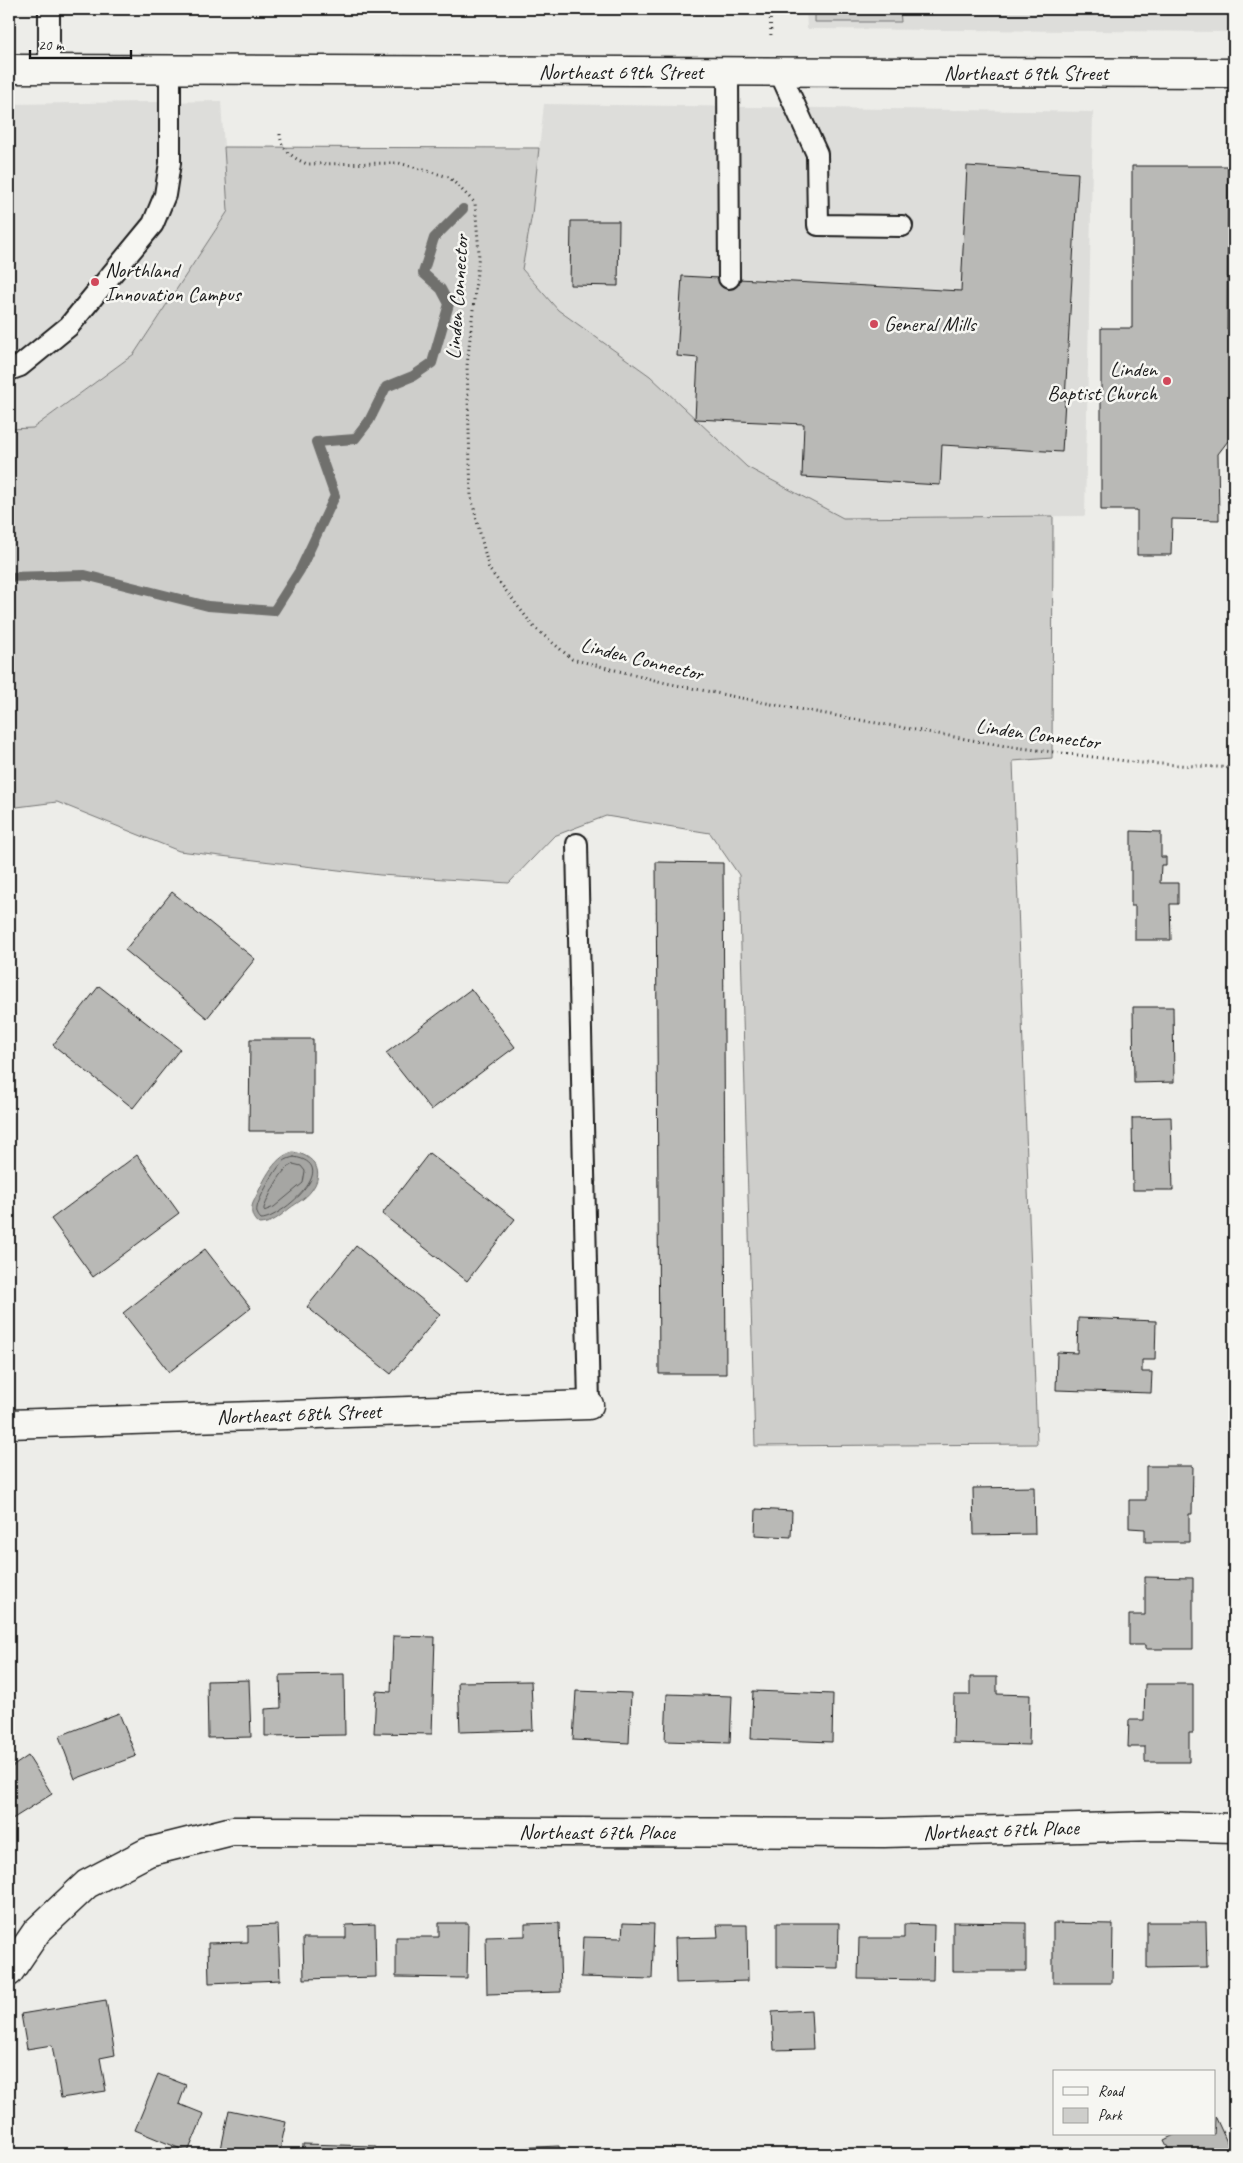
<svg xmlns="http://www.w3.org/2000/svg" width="1243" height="2163" font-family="Caveat,sans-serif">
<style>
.built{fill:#ddddda}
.green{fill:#cececb;stroke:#757574}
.water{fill:#a6a6a3;stroke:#6f6f6d}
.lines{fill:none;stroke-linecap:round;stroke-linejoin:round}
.shore{stroke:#535352;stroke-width:1}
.stream{stroke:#6f6f6d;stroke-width:10}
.building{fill:#b9b9b6;stroke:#1c1c1c}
.lane-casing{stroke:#1c1c1c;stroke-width:24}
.street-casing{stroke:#1c1c1c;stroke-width:31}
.path{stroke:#1c1c1c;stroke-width:3;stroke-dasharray:1 4;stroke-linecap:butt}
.lane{stroke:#f6f6f2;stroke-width:20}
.street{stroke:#f6f6f2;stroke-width:28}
.poi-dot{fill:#d1495b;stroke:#f6f6f2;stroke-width:2}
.labels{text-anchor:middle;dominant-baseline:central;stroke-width:5;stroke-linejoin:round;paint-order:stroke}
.street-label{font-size:21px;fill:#1c1c1c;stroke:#f6f6f2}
.poi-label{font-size:21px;fill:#1c1c1c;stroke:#f6f6f2;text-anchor:start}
</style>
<rect width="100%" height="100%" fill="#edede9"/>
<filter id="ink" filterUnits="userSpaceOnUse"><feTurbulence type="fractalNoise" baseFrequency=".02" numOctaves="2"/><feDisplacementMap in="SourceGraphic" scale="10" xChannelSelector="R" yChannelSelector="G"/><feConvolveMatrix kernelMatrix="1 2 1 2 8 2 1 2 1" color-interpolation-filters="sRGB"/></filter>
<g filter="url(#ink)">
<g class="built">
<path d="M806 9H1234V32L807 29Z"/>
<path d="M221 101 228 211 134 354 33 428 9 429V104Z"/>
<path d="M544 104 1093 112 1085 516 843 518 747 467 650 376 558 310 522 269 532 214Z"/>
</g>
<g class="green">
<path d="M815 9H900L901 22H815Z"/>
<path d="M224 147 539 148 532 214 522 269 558 310 650 376 747 467 843 518 1053 516 1052 758 1013 761 1037 1444 755 1446 739 875 710 833 606 816 554 836 509 883 380 875 179 851 57 802 9 808V429L33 428 134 354 228 211Z"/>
</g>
<path class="water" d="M293 1152C314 1155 326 1172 311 1191 306 1198 297 1203 290 1208 280 1216 272 1224 259 1224 252 1219 250 1211 253 1203 262 1185 272 1157 293 1152Z"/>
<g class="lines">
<g class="shore">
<path d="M294 1157C345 1165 278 1220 261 1219 258 1216 256 1212 257 1208 258 1199 276 1168 283 1162 286 1159 290 1158 294 1157Z"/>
<path d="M293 1164 301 1166 305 1171 303 1183 274 1207 264 1211V1208C269 1196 281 1168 293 1164Z"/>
</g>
<path class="stream" d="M9 577 85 575 208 606 274 611 300 570 335 496 316 442 355 439 369 421 386 387 413 376 432 363 449 304 441 289 423 273 434 238 463 209"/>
</g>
<g class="building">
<path d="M967 166 1078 173 1062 452 942 445 940 485 802 477 804 424 695 419 698 358 677 356 682 276 961 291Z"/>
<path d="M1132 166H1228L1227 329H1234V433L1218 454 1219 520 1172 519 1171 555H1137V510H1101V328H1132Z"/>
<path d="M571 221H619L618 286 570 285Z"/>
<path d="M1131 831 1161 832V857H1166V865H1161L1160 883H1178V904H1170L1171 940H1135V906H1131Z"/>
<path d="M656 862 723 863 726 1374H659Z"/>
<path d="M172 892 255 959 207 1018 125 950Z"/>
<path d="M99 986 180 1049 133 1108 53 1045Z"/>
<path d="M471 989 515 1047 431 1110 386 1053Z"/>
<path d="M1133 1007H1173L1174 1082 1134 1083Z"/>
<path d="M250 1039H313V1131H249Z"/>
<path d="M1171 1117 1173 1190H1133L1132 1118Z"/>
<path d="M429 1153 515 1219 467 1281 382 1214Z"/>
<path d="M137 1155 179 1213 93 1277 51 1219Z"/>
<path d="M356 1246 440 1314 391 1374 307 1307Z"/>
<path d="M205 1249 251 1308 169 1372 123 1313Z"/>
<path d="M1078 1318 1156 1321 1155 1360H1142V1372H1152L1151 1393 1056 1390 1057 1352 1077 1353Z"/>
<path d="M1146 1466H1193L1192 1514H1189V1542H1145V1529L1129 1528V1500H1146Z"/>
<path d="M1034 1487 1035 1534 974 1535 973 1488Z"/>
<path d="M756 1509 792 1511 791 1537 755 1535Z"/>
<path d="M1145 1577 1193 1578V1649H1145V1645H1129V1615H1145Z"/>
<path d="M393 1636 435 1637 432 1734 374 1733 376 1691 391 1692Z"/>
<path d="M344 1674 345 1735 265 1736V1709L281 1708 280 1675Z"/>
<path d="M970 1677H997V1694L1030 1695 1029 1745 953 1743 954 1695H970Z"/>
<path d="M249 1680 251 1737 208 1738 207 1681Z"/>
<path d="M531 1681 533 1730 460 1732 458 1682Z"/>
<path d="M1145 1684H1193V1733H1189V1762H1145V1747H1128L1129 1720H1144Z"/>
<path d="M576 1691 631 1693 629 1743 573 1740Z"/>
<path d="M753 1691 833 1694 832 1742 751 1739Z"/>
<path d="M667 1694 732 1696 730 1743 665 1741Z"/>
<path d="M119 1713 136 1756 75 1779 59 1736Z"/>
<path d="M28 1756 52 1794 9 1821V1769Z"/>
<path d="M953 1922 1026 1923V1971H953Z"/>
<path d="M1147 1922H1206L1207 1967 1147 1968Z"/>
<path d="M439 1923H468L467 1978 396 1977V1937H439Z"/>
<path d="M559 1923 561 1992 487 1994 486 1937 525 1936V1924Z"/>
<path d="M623 1923 654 1924 652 1979 581 1977 583 1937 622 1938Z"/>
<path d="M777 1923H839L838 1968 777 1967Z"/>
<path d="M1053 1923 1113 1924 1112 1983H1053Z"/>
<path d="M375 1924 376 1977 304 1979 303 1938H346V1925Z"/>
<path d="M904 1924 934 1925 933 1980 858 1979 859 1938H904Z"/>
<path d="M278 1925 280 1980 209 1983 208 1943 248 1942V1926Z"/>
<path d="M717 1925H747L748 1981 676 1983 675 1938 718 1937Z"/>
<path d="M106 2000 115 2055 100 2058 106 2091 61 2098 52 2045 27 2049 21 2014Z"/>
<path d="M811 2010 813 2049 774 2050 772 2012Z"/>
<path d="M158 2074 186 2085 179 2104 204 2114 188 2152 135 2130Z"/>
<path d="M229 2110 286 2122 279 2154H220Z"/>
<path d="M1215 2116 1232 2153 1160 2154 1169 2150 1164 2140 1176 2134H1214Z"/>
<path d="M303 2144 375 2146 374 2154H303Z"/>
<path d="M559 2146 560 2154H489V2149Z"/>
<rect x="954" y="2148" width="71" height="6"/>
</g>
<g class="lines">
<g class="lane-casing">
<g id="lane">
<path d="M49 9V69"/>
<path d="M728 73 729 278"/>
<path d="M780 73 817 154 818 225 902 226"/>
<path d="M9 370 20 366 69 326 153 224 165 195 170 163V70"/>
<path d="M577 844 589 1405"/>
</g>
</g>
<g class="street-casing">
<g id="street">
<path d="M9 69 1234 73"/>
<path d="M9 1424 589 1405"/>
<path d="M9 1972 37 1931 87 1884 148 1852 232 1831 884 1833 1159 1826 1234 1828"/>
</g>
</g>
<g class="path">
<path d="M770 9 771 38"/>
<path d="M280 134C281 150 293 158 307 164L399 163 449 177 475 203 479 253 467 366 471 497 489 569 534 627 572 659 666 683 776 705 1005 746 1142 763 1234 768"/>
</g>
<use href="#lane" class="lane"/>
<use href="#street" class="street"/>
</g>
</g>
<g class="poi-dot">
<circle cx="95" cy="282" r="5"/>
<circle cx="874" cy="324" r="5"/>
<circle cx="1167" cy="381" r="5"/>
</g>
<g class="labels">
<g class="street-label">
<text x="621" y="72">Northeast 69th Street</text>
<text x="1026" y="73">Northeast 69th Street</text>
<text transform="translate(457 297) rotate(-86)">Linden Connector</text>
<text transform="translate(642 659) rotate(14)">Linden Connector</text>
<text transform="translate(1038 734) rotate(8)">Linden Connector</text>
<text transform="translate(299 1414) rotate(-2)">Northeast 68th Street</text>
<text transform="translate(1001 1830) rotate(-2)">Northeast 67th Place</text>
<text x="597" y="1832">Northeast 67th Place</text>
</g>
<g class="poi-label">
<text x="105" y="270">Northland<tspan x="105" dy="24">Innovation Campus</tspan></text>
<text x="884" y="324">General Mills</text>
<text x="1157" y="369" text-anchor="end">Linden<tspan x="1157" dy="24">Baptist Church</tspan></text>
</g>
</g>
<rect width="1243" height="2163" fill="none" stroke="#f6f6f2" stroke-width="30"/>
<rect x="15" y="15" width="1213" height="2133" fill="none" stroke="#1c1c1c" stroke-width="2" filter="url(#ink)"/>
<rect x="1053" y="2070" width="162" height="65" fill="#f6f6f2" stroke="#9f9f9c"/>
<rect x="1063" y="2087" width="25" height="8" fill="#f6f6f2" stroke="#9f9f9c"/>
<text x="1098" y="2096" font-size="15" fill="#1c1c1c">Road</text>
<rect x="1063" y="2108" width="25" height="15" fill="#cececb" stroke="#9f9f9c"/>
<text x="1098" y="2120" font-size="15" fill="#1c1c1c">Park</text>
<path d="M30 50v8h101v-8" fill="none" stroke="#1c1c1c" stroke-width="2.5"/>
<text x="38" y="50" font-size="15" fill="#1c1c1c" stroke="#f6f6f2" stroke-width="4" paint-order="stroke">20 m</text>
</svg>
